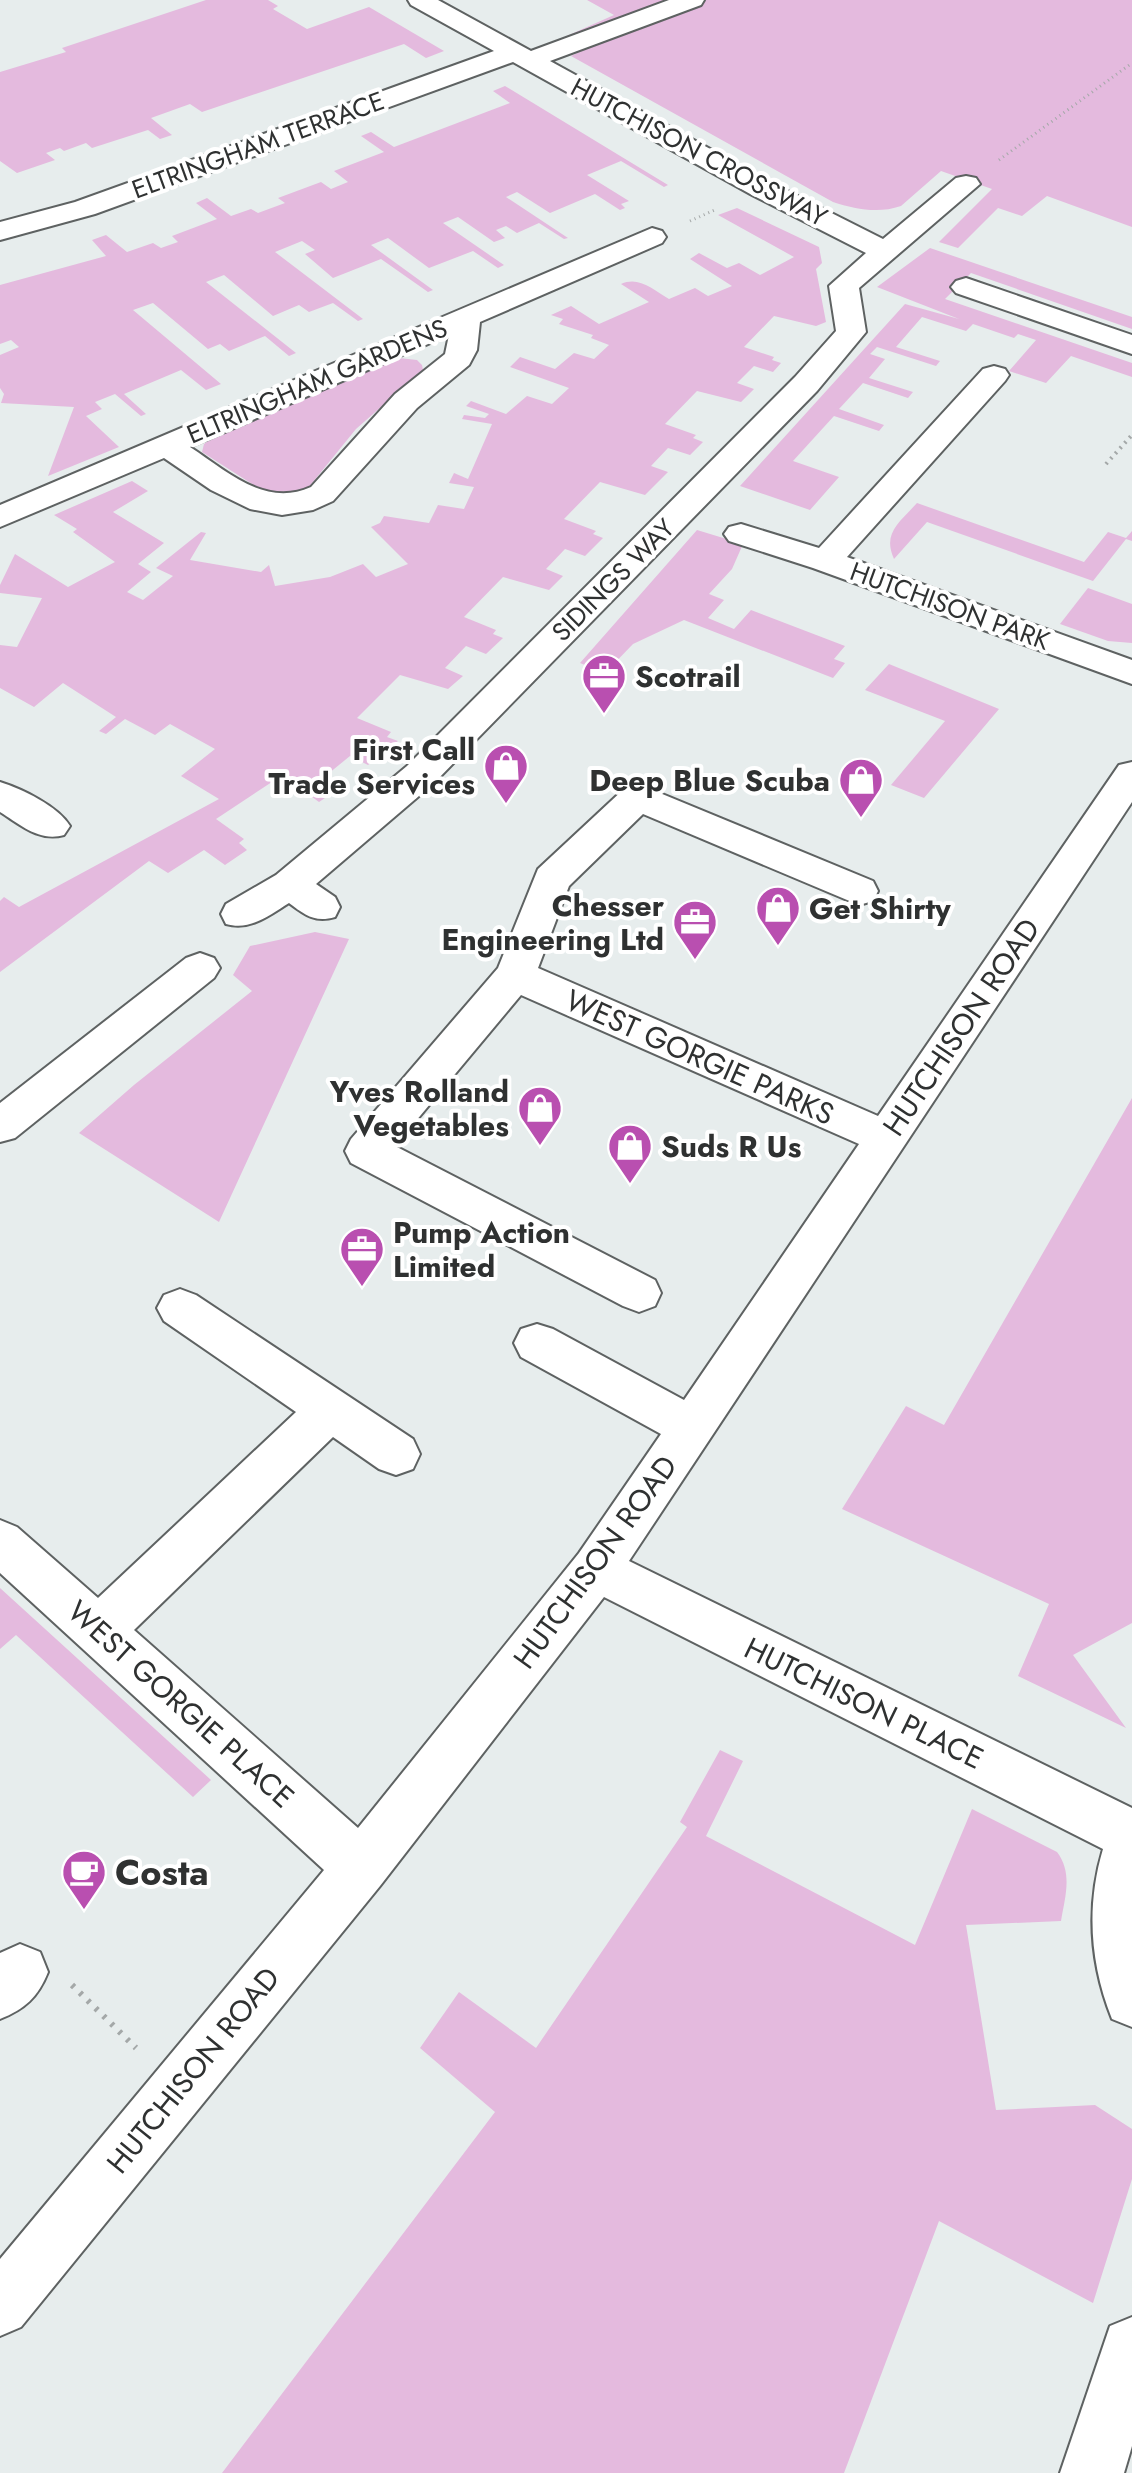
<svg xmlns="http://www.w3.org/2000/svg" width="1132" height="2473" font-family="Jost,sans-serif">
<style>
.green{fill:#e4bade}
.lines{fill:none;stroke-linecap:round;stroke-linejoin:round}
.minor-casing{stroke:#5e6262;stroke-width:4}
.path-far2{stroke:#a4a8a8;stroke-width:3;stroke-dasharray:1 4;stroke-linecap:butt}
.path-far1{stroke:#a4a8a8;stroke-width:4;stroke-dasharray:2 5;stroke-linecap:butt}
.path{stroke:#a4a8a8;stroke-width:6;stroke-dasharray:3 8;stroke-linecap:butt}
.minor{fill:#fff;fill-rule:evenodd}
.labels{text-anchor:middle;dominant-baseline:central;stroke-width:8;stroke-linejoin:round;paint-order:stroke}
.far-street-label{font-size:26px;fill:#2f3131;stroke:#fff}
.poi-label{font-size:30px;font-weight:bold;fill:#2f3131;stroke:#fff;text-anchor:start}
.street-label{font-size:30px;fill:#2f3131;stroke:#fff}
.near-poi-label{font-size:36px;font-weight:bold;fill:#2f3131;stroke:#fff;text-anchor:start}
</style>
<rect width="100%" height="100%" fill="#e7eded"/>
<g class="green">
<path d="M206 0H268L278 6 273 9 307 29 369 7 444 51 426 58 404 44 202 112 190 104 151 118 172 135 160 139 148 130 92 148 86 143 64 151 60 148 46 153 55 160 17 173 0 161V72L66 52 62 48Z"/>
<path d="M587 0H1132V227L1047 196 1022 216 998 208 958 248 939 242 992 189 941 171 901 206C878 214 855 209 833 202L571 56 583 50 560 39 614 15Z"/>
<path d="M505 86 668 185 664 187 621 161 587 175 629 201 621 204 625 208 620 210 595 194 550 213 517 192 506 197 568 238 564 239 539 223 517 233 506 226 496 230 505 238 494 242 458 217 443 223 504 265 498 268 473 251 429 268 388 238 371 245 433 290 428 292 381 259 333 278 305 254 315 250 302 241 275 252 363 319 358 321 333 303 309 312 299 305 273 316 224 275 206 282 296 353 289 356 265 336 229 351 220 344 208 349 153 303 133 310 221 384 206 390 181 370 124 394 146 414 141 416 115 394 95 402 102 409 86 416 119 447 48 476 74 407 1 403 4 394 0 388V355L19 347 11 340 0 344V285L106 256 92 240 106 235 127 252 153 243 161 248 178 242 172 236 217 219 196 203 207 198 231 216 251 209 258 213 285 203 278 198 321 182 331 189 348 182 334 171 384 152 361 136 371 132 394 147 510 103 493 91Z"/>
<path d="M737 208 819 247 822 263 816 269 826 322 816 326 774 316 744 347 774 357 772 360 781 363 773 372 754 366 737 383 754 389 741 402 697 391 665 424 696 435 693 438 703 442 690 455 668 448 651 466 668 472 645 495 600 482 564 519 596 531 593 534 603 538 585 556 565 549 546 569 563 576 549 590 503 577 464 617 496 630 493 634 503 638 486 654 466 646 445 668 463 676 448 689 400 675 357 718 391 732 387 737 398 741 368 765 350 756 323 778 340 788 319 802 308 794 305 796 278 778 216 819 244 839 239 843 247 850 225 865 204 850 168 873 149 861 0 972V901L4 897 19 907 219 799 181 776 215 749 170 724 155 735 125 719 106 734 99 731 116 717 63 683 34 707 0 688V645L17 647 42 598 0 593V585L15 554 68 587 115 562 73 532 77 529 54 515 132 481 148 491 113 512 164 543 138 564 151 572 127 592 143 600 173 576 156 568 201 532 206 533 190 560 261 572 269 565 275 586 330 577 363 564 376 577 408 564 371 527 380 523 384 516 429 523 438 505 464 509 474 487 449 483 454 473 468 479 492 424 462 419 464 415 485 418 489 414 466 406 471 401 506 414 527 396 552 404 569 388 510 367 520 357 555 369 574 353 594 359 609 345 591 338 593 335 559 324 563 319 551 315 571 306 599 324 649 302 621 284C639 276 652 289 669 299L695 288 708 296 732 286 690 259 699 253 727 268 739 263 760 275 794 257 718 215Z"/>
<path d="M930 248 1132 317V329L971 273 945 299 1132 363V377L1071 356 1046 383 1009 371 1036 340 1018 334 1014 338 973 324 966 331 922 317 896 347 940 361 936 366 877 347 870 354 885 359 869 378 913 392 908 398 863 383 839 409 884 425 879 431 834 416 793 461 839 477 810 510 740 486 905 304 959 319 877 287Z"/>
<path d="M399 358 417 360 422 365 423 370 356 429 308 488 289 495 266 493 202 452 204 444 214 437Z"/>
<path d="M917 503 1084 562 1108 532 1126 538 1132 531V541L1126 539 1093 581 927 522 894 559C882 533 900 522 917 503Z"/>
<path d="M697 530 743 544 732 569 709 594 724 600 708 618 734 629 751 610 845 646 834 659 845 663 833 678 684 620 633 644 605 673 580 663Z"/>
<path d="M1088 588 1132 604V643L1108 641 1060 624Z"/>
<path d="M889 664 999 709 924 798 891 785 945 721 865 690Z"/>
<path d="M315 932 349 939 219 1222 79 1133 134 1085 252 991 233 975 250 946Z"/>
<path d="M1132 1098V1623L1073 1655 1126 1728 1018 1676 1049 1604 842 1509 906 1406 944 1425Z"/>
<path d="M0 1588 211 1780 193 1797 16 1635 0 1649Z"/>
<path d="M720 1750 743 1761 706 1836 915 1945 972 1809 1057 1852C1073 1873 1065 1897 1061 1921L966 1925 996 2110 1095 2105 1132 2129V2179L1093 2303 939 2221 844 2473H222L495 2112 420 2048 459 1992 536 2048 687 1827 680 1822Z"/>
</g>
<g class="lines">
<g class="minor-casing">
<g id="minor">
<path d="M408 0H438L531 51 669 0H704L701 5 550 61 772 183 883 239 956 178 966 176 976 178 980 184 859 288 866 332 817 391 433 784 316 884 335 897 340 907 335 917C315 923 305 915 289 903 268 916 250 931 226 924L221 914 226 904 276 875 407 766 795 377 836 331 829 286 866 253 752 195 513 62 95 214 0 240V222L75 202 494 51 411 5Z"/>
<path d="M652 228 662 231 666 237 662 243 480 322 477 350 469 365 417 408 333 501 313 510 282 515 250 509 211 490 164 458 0 527V505ZM449 335 445 354 395 394 311 487C265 508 227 471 190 447Z"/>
<path d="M966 278 1132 335V354L956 293 951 287 956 281Z"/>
<path d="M994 366 1005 369 1009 375 1005 381 847 557 1132 660V684L813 568 729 541 724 534 729 527 741 524 819 548 983 369Z"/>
<path d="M1132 762V802L629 1561 1132 1808V2027L1112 2019C1090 1964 1086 1906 1103 1849L604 1597 380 1886 21 2327 0 2336V2259L324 1870 0 1573V1520L17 1527 98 1598 296 1412 164 1321 157 1308 164 1295 180 1289 196 1295 413 1439 420 1454 413 1469 396 1475 379 1469 333 1437 134 1630 358 1828 579 1553 661 1434 521 1357 514 1343 521 1329 537 1324 553 1329 684 1400 859 1144 521 995 395 1146 655 1280 661 1293 655 1306 639 1312 623 1306 351 1163 345 1151 351 1139 498 968 538 869 625 788 638 784 873 881 878 891 873 901 859 905 643 814 569 886 538 968 878 1116 1119 765Z"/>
<path d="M0 782C22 789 58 806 70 826L64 835C39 842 21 825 0 812Z"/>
<path d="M200 953 214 958 220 968 214 978 15 1138 0 1142V1103L186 958Z"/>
<path d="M20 1944 40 1952 48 1972C38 1997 25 2009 0 2019V1953Z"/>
<path d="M1132 2317V2446L1124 2473H1060L1110 2326Z"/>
</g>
</g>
<g class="path-far2">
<path d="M999 160 1132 63"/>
<path d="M690 221 717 209"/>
</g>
<path class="path-far1" d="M1106 464 1132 435"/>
<path class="path" d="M72 1985 136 2048"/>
<use href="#minor" class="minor"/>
</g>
<defs>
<g id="office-pin" transform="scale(2.3)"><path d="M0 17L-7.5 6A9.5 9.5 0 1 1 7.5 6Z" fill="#b94fb0" stroke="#fff"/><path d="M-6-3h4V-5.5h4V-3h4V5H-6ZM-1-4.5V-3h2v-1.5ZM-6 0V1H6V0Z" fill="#fff"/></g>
<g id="shop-pin" transform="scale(2.3)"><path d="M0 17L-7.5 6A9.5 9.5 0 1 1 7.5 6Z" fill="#b94fb0" stroke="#fff"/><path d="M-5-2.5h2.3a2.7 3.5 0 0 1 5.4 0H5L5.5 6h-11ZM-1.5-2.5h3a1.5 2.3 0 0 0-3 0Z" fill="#fff"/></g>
<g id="cafe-pin" transform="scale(2.3)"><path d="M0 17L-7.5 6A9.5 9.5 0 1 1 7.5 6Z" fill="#b94fb0" stroke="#fff"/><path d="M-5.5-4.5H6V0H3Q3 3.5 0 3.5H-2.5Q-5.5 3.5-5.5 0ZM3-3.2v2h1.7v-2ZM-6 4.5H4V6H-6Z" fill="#fff"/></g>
</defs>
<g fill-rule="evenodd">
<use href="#office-pin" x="604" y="676"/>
<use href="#shop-pin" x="506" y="766"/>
<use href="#shop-pin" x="861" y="780"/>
<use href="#shop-pin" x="778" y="908"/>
<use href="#office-pin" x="695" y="922"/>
<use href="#shop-pin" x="540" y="1108"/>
<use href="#shop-pin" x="630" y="1146"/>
<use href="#office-pin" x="362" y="1249"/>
<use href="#cafe-pin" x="84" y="1872"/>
</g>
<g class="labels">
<g class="far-street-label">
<text transform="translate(258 145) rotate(-20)">ELTRINGHAM TERRACE</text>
<text transform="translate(699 152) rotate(28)">HUTCHISON CROSSWAY</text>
<text transform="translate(317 381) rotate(-23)">ELTRINGHAM GARDENS</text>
<text transform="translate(613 580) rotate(-45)">SIDINGS WAY</text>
<text transform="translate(950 606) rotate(20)">HUTCHISON PARK</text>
</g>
<g class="poi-label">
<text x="635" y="676">Scotrail</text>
<text x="475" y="749" text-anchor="end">First Call<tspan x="475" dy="34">Trade Services</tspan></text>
<text x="830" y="780" text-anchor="end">Deep Blue Scuba</text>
<text x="664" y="905" text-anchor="end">Chesser<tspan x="664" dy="34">Engineering Ltd</tspan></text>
<text x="809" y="908">Get Shirty</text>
<text x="509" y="1091" text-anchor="end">Yves Rolland<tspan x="509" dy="34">Vegetables</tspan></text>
<text x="661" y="1146">Suds R Us</text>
<text x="393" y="1232">Pump Action<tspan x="393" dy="34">Limited</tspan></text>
</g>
<g class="street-label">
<text transform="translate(961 1027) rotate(-56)">HUTCHISON ROAD</text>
<text transform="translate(700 1057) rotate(24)">WEST GORGIE PARKS</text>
<text transform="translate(595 1562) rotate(-54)">HUTCHISON ROAD</text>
<text transform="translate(864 1703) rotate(26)">HUTCHISON PLACE</text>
<text transform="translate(181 1704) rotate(42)">WEST GORGIE PLACE</text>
<text transform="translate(193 2070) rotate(-51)">HUTCHISON ROAD</text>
</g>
<g class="near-poi-label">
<text x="115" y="1872">Costa</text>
</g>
</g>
</svg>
